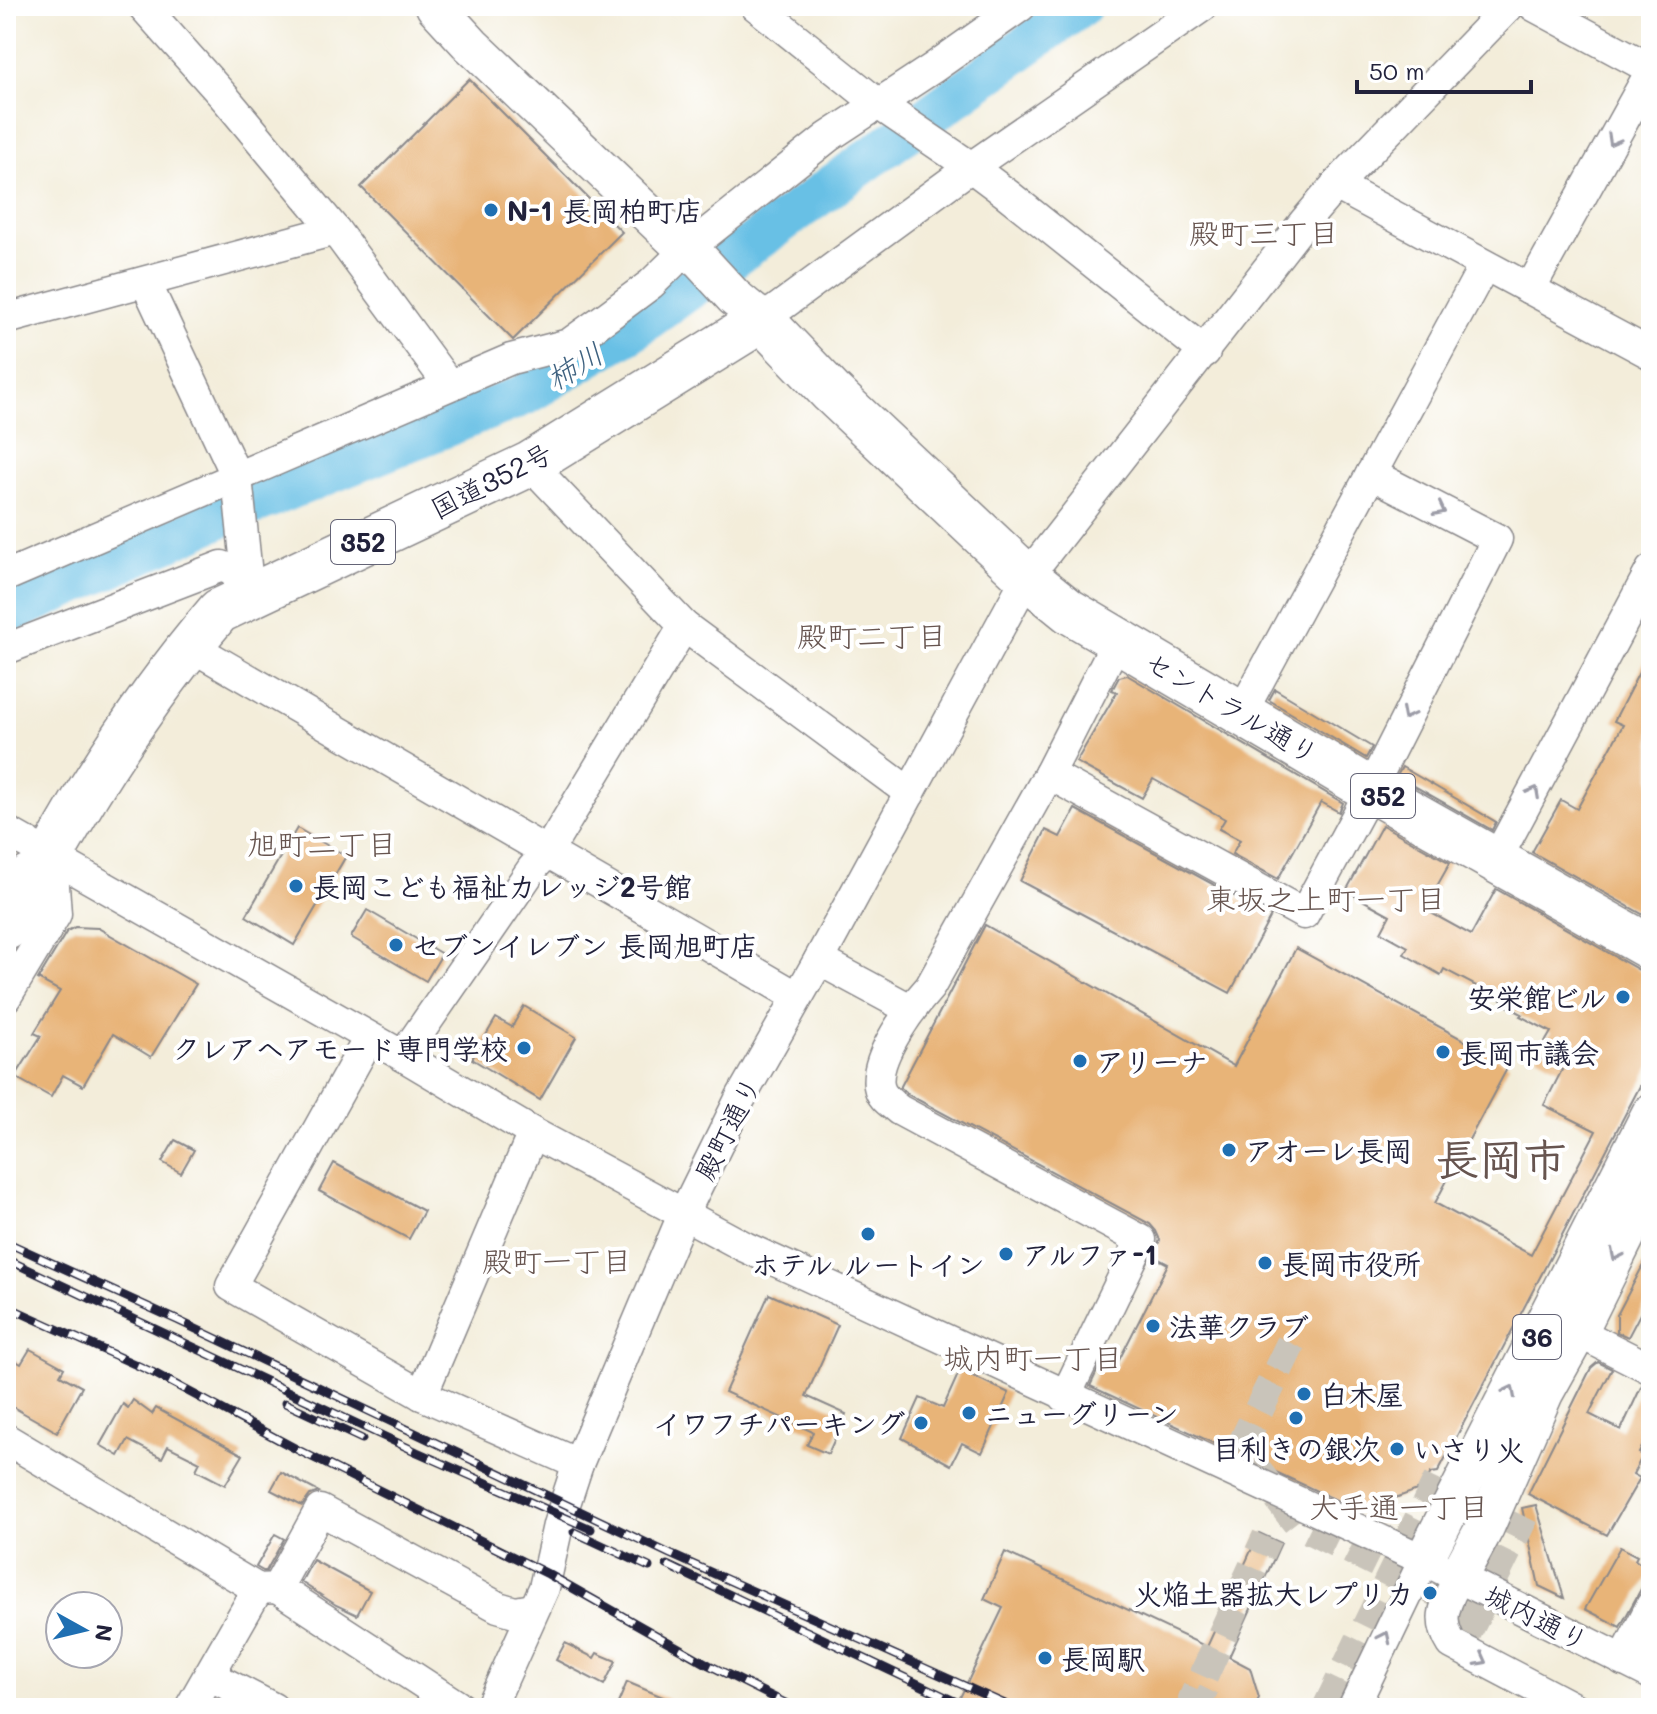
<svg xmlns="http://www.w3.org/2000/svg" width="1657" height="1714" font-family="Mali,'Klee One',sans-serif">
<style>
.lines{fill:none;stroke-linecap:round;stroke-linejoin:round}
.river{stroke:#68c0e5;stroke-width:42}
.building{fill:#e8b478}
.minor-tunnel{stroke:#c9c4ba;stroke-width:30;stroke-dasharray:30 15;stroke-linecap:butt}
.minor-casing{stroke:#8a888a;stroke-width:33}
.major-casing{stroke:#8a888a;stroke-width:41}
.highway-casing{stroke:#8a888a;stroke-width:47}
.minor{stroke:#fff;stroke-width:30}
.major{stroke:#fff;stroke-width:38}
.highway{stroke:#fff;stroke-width:44}
.rail-casing{stroke:#22223b;stroke-width:9}
.rail{stroke:#fff;stroke-width:6;stroke-dasharray:18;stroke-linecap:butt}
.oneway{stroke:#9c9ca7}
.poi-dot{fill:#1f6fb2;stroke:#fff;stroke-width:3}
.labels{text-anchor:middle;dominant-baseline:central;stroke-width:8;stroke-linejoin:round;paint-order:stroke}
.shield{fill:#fff;stroke:#646476;stroke-width:2}
.shield-label{font-size:26px;font-weight:bold;fill:#22223b}
.poi-label{font-size:28px;font-weight:bold;fill:#22223b;stroke:#fff;text-anchor:start}
.street-label{font-size:28px;fill:#22223b;stroke:#fff}
.neighbourhood-label{font-size:30px;fill:#675550;stroke:#fff}
.water-label{font-size:30px;font-style:italic;fill:#3e617f;stroke:#fff}
.town-label{font-size:44px;font-weight:bold;fill:#675550;stroke:#fff}
</style>
<rect width="100%" height="100%" fill="#fff"/>
<filter id="ink" filterUnits="userSpaceOnUse"><feTurbulence type="fractalNoise" baseFrequency=".0125" numOctaves="2"/><feDisplacementMap in="SourceGraphic" scale="16" xChannelSelector="R" yChannelSelector="G"/><feConvolveMatrix kernelMatrix="1 2 1 2 8 2 1 2 1" color-interpolation-filters="sRGB"/></filter>
<filter id="wash" filterUnits="userSpaceOnUse"><feTurbulence type="fractalNoise" baseFrequency=".006" numOctaves="4" result="noise"/><feDisplacementMap in="SourceGraphic" scale="32" xChannelSelector="R" yChannelSelector="G"/><feGaussianBlur stdDeviation="1.8" result="paint"/><feColorMatrix in="noise" values="0 0 0 0 0 0 0 0 0 0 0 0 0 0 0 0 0 1.4 0 .05"/><feComposite in="paint" operator="in"/></filter>
<g filter="url(#wash)">
<rect width="100%" height="100%" fill="#f3edda"/>
<g class="lines">
<path class="river" d="M6 615 225 515 524 395 631 331 1081 6"/>
</g>
<g id="blocks">
<g class="building">
<path d="M469 79 622 232 513 340 361 187Z"/>
<path d="M1651 649V919L1532 852 1561 800 1577 809 1623 725 1614 721Z"/>
<path d="M1127 675 1343 803 1339 812 1321 802 1278 879 1232 854 1240 840 1219 829 1225 819 1153 779 1142 798 1076 762 1117 692 1112 690 1119 677Z"/>
<path d="M1275 689 1372 747 1366 758 1269 700Z"/>
<path d="M1402 767 1496 822 1492 830 1397 776Z"/>
<path d="M1075 809 1271 916 1230 993 1020 881 1046 830 1060 837Z"/>
<path d="M1382 825 1450 863 1424 909 1471 935 1496 889 1639 970 1647 972 1651 983V1065L1438 1472 1431 1473 1420 1489 1360 1511 1090 1386 1101 1363 1114 1370 1168 1264 1153 1256 1160 1240 1156 1231 1150 1224 909 1095 900 1088 985 925 1234 1066 1296 948 1509 1065 1435 1203 1531 1255 1596 1131 1544 1105 1562 1070 1537 1056 1551 1032 1520 1016 1522 1014 1502 1003 1503 1000 1444 969 1441 975 1404 954 1408 947 1381 932 1390 915 1346 891Z"/>
<path d="M297 828 346 856 294 945 246 916Z"/>
<path d="M367 910 442 954 426 981 351 937Z"/>
<path d="M75 927 98 928 196 984 151 1057 113 1034 83 1086 63 1075 51 1097 15 1077 41 1036 34 1033 60 991 38 979 67 931Z"/>
<path d="M524 1006 576 1037 540 1100 472 1059 496 1018 512 1027Z"/>
<path d="M175 1140 194 1150 181 1173 162 1162Z"/>
<path d="M334 1163 424 1211 409 1239 319 1191Z"/>
<path d="M1651 1250V1293L1628 1337 1617 1332V1315Z"/>
<path d="M769 1294 838 1325 806 1396 846 1414 828 1454 807 1445 813 1432 725 1392Z"/>
<path d="M30 1349 64 1368 60 1375 82 1387 57 1432 6 1403V1355L21 1364Z"/>
<path d="M1598 1362 1612 1369 1589 1414 1621 1430 1642 1385 1651 1387V1429L1639 1453 1643 1455 1633 1474 1640 1478 1607 1535 1528 1494 1591 1368Z"/>
<path d="M960 1370 1009 1393 982 1453 962 1443 951 1465 902 1438 920 1398 943 1408Z"/>
<path d="M133 1400 152 1414 156 1408 243 1455 225 1485 196 1470 200 1462 168 1446 162 1458 128 1440 119 1456 100 1445 123 1404 128 1408Z"/>
<path d="M281 1472 319 1492 310 1495 302 1506 271 1490Z"/>
<path d="M1536 1505 1564 1598 1539 1586 1522 1508Z"/>
<path d="M1259 1533 1281 1543 1229 1657 1250 1668 1259 1698 1254 1708H955L1003 1608 984 1599 1005 1552 1207 1647Z"/>
<path d="M275 1534 284 1539 266 1571H263L256 1567Z"/>
<path d="M1620 1547 1637 1556 1635 1560 1651 1571 1620 1627 1585 1609Z"/>
<path d="M313 1560 370 1591 357 1615 336 1605 301 1582Z"/>
<path d="M565 1643 594 1658 597 1653 616 1661 604 1685 556 1660Z"/>
<path d="M627 1682 689 1708H616Z"/>
</g>
</g>
</g>
<g filter="url(#ink)">
<use href="#blocks" fill-opacity="0" stroke="#8a888a" stroke-width="2"/>
<g class="lines">
<g class="minor-tunnel">
<path d="M1291 1343 1240 1449 1298 1524 1477 1612 1524 1516"/>
<path d="M1477 1612 1470 1624 1491 1635"/>
<path d="M1211 1708 1193 1699 1267 1537"/>
<path d="M1327 1708 1438 1480"/>
</g>
<g class="minor-casing">
<g id="minor">
<path d="M143 6 226 99 335 230 449 385"/>
<path d="M756 6 877 103 971 167 1007 194 1205 352"/>
<path d="M1534 6 1651 69"/>
<path d="M1336 185 1651 354"/>
<path d="M146 283 237 477 249 595"/>
<path d="M1530 289 1651 71"/>
<path d="M6 319 335 230"/>
<path d="M762 320 971 167 1203 6"/>
<path d="M530 464 684 626 910 793"/>
<path d="M6 576 511 359 569 344 608 316 651 284 686 250 828 137 933 68 1021 6"/>
<path d="M189 645 796 996"/>
<path d="M6 649 222 566 233 571 249 595"/>
<path d="M1242 712 1484 266"/>
<path d="M1049 774 1304 914 1359 812 1497 539 1371 474"/>
<path d="M6 831 403 1056 533 1133 745 1247 1424 1560 1651 1674"/>
<path d="M1496 860 1651 570"/>
<path d="M6 883 52 857 56 914 6 997"/>
<path d="M819 960 910 1009"/>
<path d="M369 1038 231 1286 422 1395 578 1464"/>
<path d="M403 1056 532 869 548 851 684 626"/>
<path d="M1578 1332 1651 1369"/>
<path d="M422 1395 533 1133"/>
<path d="M1065 1397 1141 1240 899 1110C891 1103 881 1098 879 1086 874 1057 911 1008 930 987L1049 774 1117 641"/>
<path d="M6 1439 258 1589 277 1588 320 1510 498 1607 515 1612 533 1609"/>
<path d="M1458 1577C1447 1603 1435 1617 1452 1644L1574 1708"/>
<path d="M277 1588 461 1708"/>
<path d="M1623 1661 1651 1606"/>
<path d="M209 1675 273 1708"/>
<path d="M190 1708 258 1589"/>
<path d="M490 1708 544 1588 558 1525 578 1464 683 1215 740 1099 819 960 1027 577 1305 221 1336 185 1509 6"/>
<path d="M1353 1708 1424 1560"/>
</g>
</g>
<g class="major-casing">
<g id="major">
<path d="M435 6 471 45 686 250 700 260 734 297 762 320"/>
<path d="M1424 1560 1651 1113"/>
<path d="M1458 1577 1485 1527 1544 1393 1578 1332 1651 1185"/>
</g>
</g>
<g class="highway-casing">
<path id="highway" d="M6 928C37 884 61 837 89 791 128 728 171 667 219 611L530 464 762 320 831 392 1027 577 1069 611 1369 789 1651 948"/>
</g>
<use href="#minor" class="minor"/>
<use href="#major" class="major"/>
<use href="#highway" class="highway"/>
<g class="rail-casing">
<g id="rail">
<path d="M6 1242 177 1320 670 1554 1014 1708"/>
<path d="M6 1259 417 1452 591 1529"/>
<path d="M6 1306 152 1372 300 1451 548 1574 709 1665 795 1708"/>
<path d="M285 1403 362 1439"/>
<path d="M574 1532 649 1567"/>
<path d="M667 1565 969 1708"/>
</g>
</g>
<use href="#rail" class="rail"/>
</g>
<defs><path id="oneway-chevron" d="M-2-3.5L2.5 0L-2 3.5" fill="none" stroke-width="1.6" stroke-linecap="round" stroke-linejoin="round" transform="scale(2)"/></defs>
<g class="oneway">
<use href="#oneway-chevron" transform="translate(1613 140) rotate(119)"/>
<use href="#oneway-chevron" transform="translate(1440 510) rotate(27)"/>
<use href="#oneway-chevron" transform="translate(1407 714) rotate(117)"/>
<use href="#oneway-chevron" transform="translate(1534 792) rotate(-62)"/>
<use href="#oneway-chevron" transform="translate(1616 1255) rotate(116)"/>
<use href="#oneway-chevron" transform="translate(1510 1391) rotate(-63)"/>
<use href="#oneway-chevron" transform="translate(1385 1637) rotate(-65)"/>
<use href="#oneway-chevron" transform="translate(1482 1660) rotate(28)"/>
</g>
</g>
<g class="poi-dot">
<circle cx="491" cy="210" r="8"/>
<circle cx="296" cy="886" r="8"/>
<circle cx="396" cy="945" r="8"/>
<circle cx="1623" cy="997" r="8"/>
<circle cx="524" cy="1048" r="8"/>
<circle cx="1443" cy="1052" r="8"/>
<circle cx="1080" cy="1061" r="8"/>
<circle cx="1229" cy="1150" r="8"/>
<circle cx="868" cy="1234" r="8"/>
<circle cx="1006" cy="1254" r="8"/>
<circle cx="1265" cy="1263" r="8"/>
<circle cx="1153" cy="1326" r="8"/>
<circle cx="1304" cy="1394" r="8"/>
<circle cx="969" cy="1413" r="8"/>
<circle cx="1296" cy="1418" r="8"/>
<circle cx="921" cy="1423" r="8"/>
<circle cx="1397" cy="1449" r="8"/>
<circle cx="1430" cy="1593" r="8"/>
<circle cx="1045" cy="1658" r="8"/>
</g>
<g class="labels">
<g class="shield">
<rect x="331" y="520" width="64" height="44" rx="6"/>
<rect x="1351" y="774" width="64" height="44" rx="6"/>
<rect x="1513" y="1315" width="48" height="44" rx="6"/>
</g>
<g class="shield-label">
<text x="363" y="542">352</text>
<text x="1383" y="796">352</text>
<text x="1537" y="1337">36</text>
</g>
<g class="poi-label">
<text x="507" y="210">N-1 長岡柏町店</text>
<text x="312" y="886">長岡こども福祉カレッジ2号館</text>
<text x="412" y="945">セブンイレブン 長岡旭町店</text>
<text x="1607" y="997" text-anchor="end">安栄館ビル</text>
<text x="508" y="1048" text-anchor="end">クレアヘアモード専門学校</text>
<text x="1459" y="1052">長岡市議会</text>
<text x="1096" y="1061">アリーナ</text>
<text x="1245" y="1150">アオーレ長岡</text>
<text x="1022" y="1254">アルファ-1</text>
<text x="1281" y="1263">長岡市役所</text>
<text x="868" y="1264" text-anchor="middle">ホテル ルートイン</text>
<text x="1169" y="1326">法華クラブ</text>
<text x="1320" y="1394">白木屋</text>
<text x="985" y="1413">ニューグリーン</text>
<text x="905" y="1423" text-anchor="end">イワフチパーキング</text>
<text x="1296" y="1448" text-anchor="middle">目利きの銀次</text>
<text x="1413" y="1449">いさり火</text>
<text x="1414" y="1593" text-anchor="end">火焔土器拡大レプリカ</text>
<text x="1061" y="1658">長岡駅</text>
</g>
<g class="street-label">
<text transform="translate(491 480) rotate(-27)">国道352号</text>
<text transform="translate(1232 707) rotate(30)">セントラル通り</text>
<text transform="translate(727 1128) rotate(-63)">殿町通り</text>
<text transform="translate(1537 1617) rotate(27)">城内通り</text>
</g>
<g class="neighbourhood-label">
<text x="1264" y="232">殿町三丁目</text>
<text x="872" y="635">殿町二丁目</text>
<text x="322" y="843">旭町二丁目</text>
<text x="1326" y="898">東坂之上町一丁目</text>
<text x="557" y="1260">殿町一丁目</text>
<text x="1033" y="1357">城内町一丁目</text>
<text x="1399" y="1506">大手通一丁目</text>
</g>
<g class="water-label">
<text transform="translate(574 365) rotate(-31)">柿川</text>
</g>
<g class="town-label">
<text x="1501" y="1157">長岡市</text>
</g>
</g>
<rect width="1657" height="1714" fill="none" stroke="#fff" stroke-width="32"/>
<g transform="translate(84 1630) rotate(98)"><circle r="38" fill="#ffffff" stroke="#a7a7b1" stroke-width="2"/>
<path d="M0-6L14 30L0 20L-14 30Z" fill="#1f6fb2"/>
<text y="-12" font-size="22" font-weight="bold" text-anchor="middle" fill="#22223b">N</text>
</g>
<path d="M1357 80v12h174v-12" fill="none" stroke="#22223b" stroke-width="4"/>
<text x="1369" y="80" font-size="24" fill="#22223b" stroke="#ffffff" stroke-width="6" paint-order="stroke">50 m</text>
</svg>
